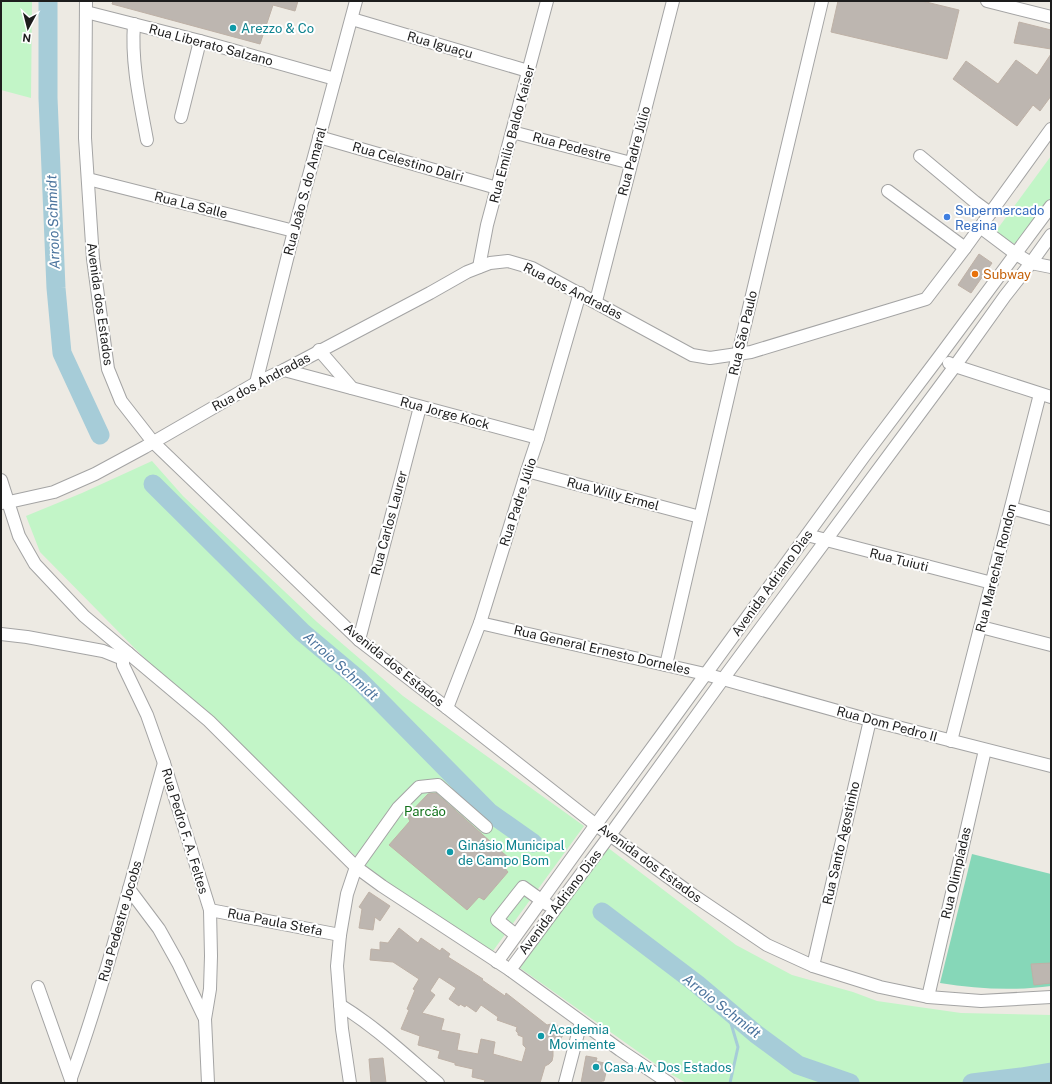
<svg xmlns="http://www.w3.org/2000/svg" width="1052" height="1084" font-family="'Public Sans',sans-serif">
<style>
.park{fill:#c2f5c7}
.pitch{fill:#86d7b8}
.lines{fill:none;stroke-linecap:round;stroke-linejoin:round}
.stream{stroke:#a6ccd8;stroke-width:3}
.river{stroke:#a6ccd8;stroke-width:19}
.building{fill:#bdb6b0;stroke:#beb1a6;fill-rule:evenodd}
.minor-casing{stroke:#a4a4a4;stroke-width:14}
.minor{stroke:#fff;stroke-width:12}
.culture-dot{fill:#0f9aa8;stroke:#fff;stroke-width:1.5}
.shop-dot{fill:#3f7fe0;stroke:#fff;stroke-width:1.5}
.food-dot{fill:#e8710a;stroke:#fff;stroke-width:1.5}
.labels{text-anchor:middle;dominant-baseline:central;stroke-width:4;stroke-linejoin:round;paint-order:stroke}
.culture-label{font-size:13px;fill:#0d838f;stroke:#fff;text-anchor:start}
.street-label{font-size:13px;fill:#1d1d1d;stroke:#fff}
.shop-label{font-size:13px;fill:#366cbe;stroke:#fff;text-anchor:start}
.food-label{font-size:13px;fill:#c56008;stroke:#fff;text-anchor:start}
.park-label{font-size:13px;fill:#13721c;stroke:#fff}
.water-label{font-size:14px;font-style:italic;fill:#4d759e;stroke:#fff}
</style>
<rect width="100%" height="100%" fill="#edeae3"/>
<g class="park">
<path d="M1 1H32L31 98 1 90Z"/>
<path d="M1051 156V201L1018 245 993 235Z"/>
<path d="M152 461 183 496 317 622 403 696 584 826 490 955 375 874 291 797 206 710 164 678 40 552 26 516 82 493Z"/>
<path d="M607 847 736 945 792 975 853 992 877 1001 961 1013 1051 1015V1083H686L664 1070 520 968Z"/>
</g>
<path class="pitch" d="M972 854 1051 874V986C1014 991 977 989 940 983Z"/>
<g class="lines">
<path class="stream" d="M727 1010 738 1047 730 1083"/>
<g class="river">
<path d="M48 1V98L56 288 62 353 100 435"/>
<path d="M153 484 302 632 358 679 489 812 533 843"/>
<path d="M602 912 697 984 756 1034 798 1065 850 1083"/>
<path d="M972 1083 1021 1077 1051 1072"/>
</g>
</g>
<g class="building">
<path d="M113 1H298L295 11 273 5 260 44 112 4Z"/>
<path d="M838 1H922L959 10 947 59 831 32Z"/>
<path d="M1019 22 1051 30V49L1014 43Z"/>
<path d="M1051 54V96L1040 111 1033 105 1017 126 953 79 966 61 998 84 1016 60 1037 75Z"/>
<path d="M979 254 992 263 971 293 958 285Z"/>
<path d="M436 793 511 860 504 867 508 872 484 900 479 897 467 910 389 845 410 821 407 816 428 794Z"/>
<path d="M369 892 390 906 380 921 375 917 373 930 359 928 362 909 359 907Z"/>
<path d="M399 928 418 943 421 938 440 951 442 948 450 954 448 957 483 979 482 980 505 996 506 993 547 1025 551 1024H555L560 1028 563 1034 562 1037 557 1043 559 1047 553 1050V1056L552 1061 549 1064 545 1066 540 1083H484L485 1080 472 1077 473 1069 455 1065V1063L438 1058 440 1051 418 1045 420 1036 401 1029 409 1010 407 1009 415 990 413 989 419 979 393 962 370 960 371 949 380 950V942L388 943ZM439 977 456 988 449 999 459 1006 460 1004 465 1007 466 1005 476 1012 481 1005 498 1017 497 1020 517 1027 516 1031 518 1033V1035L523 1037V1045L526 1048 522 1062 493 1054 495 1042 481 1039 478 1054 457 1050 460 1034 441 1030 444 1019 422 1013 435 995 430 991Z"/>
<path d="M1051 963V983L1034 985 1031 964Z"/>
<path d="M586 1056 597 1058 596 1061 608 1064 604 1081H602L601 1083H581Z"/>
<path d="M383 1058 386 1083H371L369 1059Z"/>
</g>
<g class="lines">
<g class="minor-casing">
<g id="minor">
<path d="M86 1 85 138 93 259 108 369 121 401 153 442 359 640 447 708 596 825 693 895 767 945 813 966 880 987 928 997 981 1001 1051 997"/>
<path d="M987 1 1051 17"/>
<path d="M86 12 200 41 335 79"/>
<path d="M352 19 528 71"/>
<path d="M134 24C131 63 140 102 147 140"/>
<path d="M181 117 200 41"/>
<path d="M512 132 631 163"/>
<path d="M319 137 497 188"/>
<path d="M920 156 975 202 990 213"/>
<path d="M88 179 294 231"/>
<path d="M888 191 965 248"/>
<path d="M980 227 1016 254 1031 263 1051 267"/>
<path d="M479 267 487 225 547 1"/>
<path d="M596 301 673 1"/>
<path d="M319 350 352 388"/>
<path d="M949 363 955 366 1051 397"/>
<path d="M284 370 538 438"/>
<path d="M256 383 294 231 356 1"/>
<path d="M527 471 700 517"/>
<path d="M1 480 19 536 35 564 84 616 209 721 356 867 382 886 510 970 620 1050 669 1083"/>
<path d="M1 503 9 502 54 492 95 474 145 447 256 383 284 370 430 293 467 272 490 263 508 261 532 268 692 355 710 358 751 352 926 299 965 248 1051 129"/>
<path d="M1011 508 1051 519"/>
<path d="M807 535 992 583"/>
<path d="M480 623 705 674 870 720 1051 766"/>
<path d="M981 627 1051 645"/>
<path d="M1 634 27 637 103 651 123 659"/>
<path d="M359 640 420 407"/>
<path d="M128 653 123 659V665L147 715 164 763 210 910 211 956 210 989 205 1019"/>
<path d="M666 665 738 354 822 1"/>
<path d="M447 708 480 623 527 471 538 438 580 293"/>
<path d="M951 741 1040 394"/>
<path d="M129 889 159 929 178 963 205 1019 208 1083"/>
<path d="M210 910 340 935"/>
<path d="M516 935 497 920 523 887 548 905"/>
<path d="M497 962 592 830 660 737 865 455 939 357 1051 206"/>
<path d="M813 966 870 720"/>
<path d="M510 970 610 835 723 679 955 366 1005 296 1031 263 1051 235"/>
<path d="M38 987 71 1080"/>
<path d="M928 997 985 750"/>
<path d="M340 1005C376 1027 406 1056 438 1083"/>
<path d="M71 1078C108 975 134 868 164 763"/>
<path d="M350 1083 342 1029 337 966 340 935 347 894 356 867 398 808 419 787 438 785 486 827"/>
<path d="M565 1083 581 1022"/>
</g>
</g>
<use href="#minor" class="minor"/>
</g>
<g class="culture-dot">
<circle cx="233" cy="28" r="4"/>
<circle cx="450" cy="852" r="4"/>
<circle cx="541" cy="1036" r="4"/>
<circle cx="596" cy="1067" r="4"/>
</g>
<circle class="shop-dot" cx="947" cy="217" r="4"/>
<circle class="food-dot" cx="975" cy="274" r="4"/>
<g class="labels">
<g class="culture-label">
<text x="241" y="28">Arezzo &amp; Co</text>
<text x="458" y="845">Ginásio Municipal<tspan x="458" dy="15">de Campo Bom</tspan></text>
<text x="549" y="1029">Academia<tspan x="549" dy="15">Movimente</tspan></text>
<text x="604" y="1067">Casa Av. Dos Estados</text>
</g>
<g class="street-label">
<text transform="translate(211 45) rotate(15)">Rua Liberato Salzano</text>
<text transform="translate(440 45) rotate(16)">Rua Iguaçu</text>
<text transform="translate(512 134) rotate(-75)">Rua Emilio Baldo Kaiser</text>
<text transform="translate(572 147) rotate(15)">Rua Pedestre</text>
<text transform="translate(634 151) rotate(-75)">Rua Padre Júlio</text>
<text transform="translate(408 162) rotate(16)">Rua Celestino Dalri</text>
<text transform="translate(305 191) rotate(-75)">Rua João S. do Amaral</text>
<text transform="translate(191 205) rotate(14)">Rua La Salle</text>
<text transform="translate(573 291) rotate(27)">Rua dos Andradas</text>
<text transform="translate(100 304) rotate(82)">Avenida dos Estados</text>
<text transform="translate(743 333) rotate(-77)">Rua São Paulo</text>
<text transform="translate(261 382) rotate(-28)">Rua dos Andradas</text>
<text transform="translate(445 413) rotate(15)">Rua Jorge Kock</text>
<text transform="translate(613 494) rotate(15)">Rua Willy Ermel</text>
<text transform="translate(518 502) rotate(-72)">Rua Padre Júlio</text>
<text transform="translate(389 523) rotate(-75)">Rua Carlos Laurer</text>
<text transform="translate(899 560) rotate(14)">Rua Tuiuti</text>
<text transform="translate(996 568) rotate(-76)">Rua Marechal Rondon</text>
<text transform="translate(772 583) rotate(-54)">Avenida Adriano Dias</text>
<text transform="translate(602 650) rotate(13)">Rua General Ernesto Dorneles</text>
<text transform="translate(394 665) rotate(39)">Avenida dos Estados</text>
<text transform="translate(887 724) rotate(15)">Rua Dom Pedro II</text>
<text transform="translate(185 831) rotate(73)">Rua Pedro F. A. Feltes</text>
<text transform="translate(841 843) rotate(-77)">Rua Santo Agostinho</text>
<text transform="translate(650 863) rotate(36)">Avenida dos Estados</text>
<text transform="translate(956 873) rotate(-77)">Rua Olimpíadas</text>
<text transform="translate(560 902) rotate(-53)">Avenida Adriano Dias</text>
<text transform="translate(120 921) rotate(-74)">Rua Pedestre Jocobs</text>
<text transform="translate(275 922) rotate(11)">Rua Paula Stefa</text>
</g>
<g class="shop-label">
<text x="955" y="210">Supermercado<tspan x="955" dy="15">Regina</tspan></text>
</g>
<g class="food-label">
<text x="983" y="274">Subway</text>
</g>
<g class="park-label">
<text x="425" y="811">Parcão</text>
</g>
<g class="water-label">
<text transform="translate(53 222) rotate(-92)">Arroio Schmidt</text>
<text transform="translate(341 666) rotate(42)">Arroio Schmidt</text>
<text transform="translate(722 1006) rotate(38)">Arroio Schmidt</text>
</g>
</g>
<rect width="1052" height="1084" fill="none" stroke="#1d1d1d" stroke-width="4"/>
<g transform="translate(28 28) rotate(187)" stroke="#ffffff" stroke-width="3" paint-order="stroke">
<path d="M0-3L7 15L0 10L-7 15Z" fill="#1d1d1d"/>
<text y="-6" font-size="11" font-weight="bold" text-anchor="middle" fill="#1d1d1d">N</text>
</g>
</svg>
